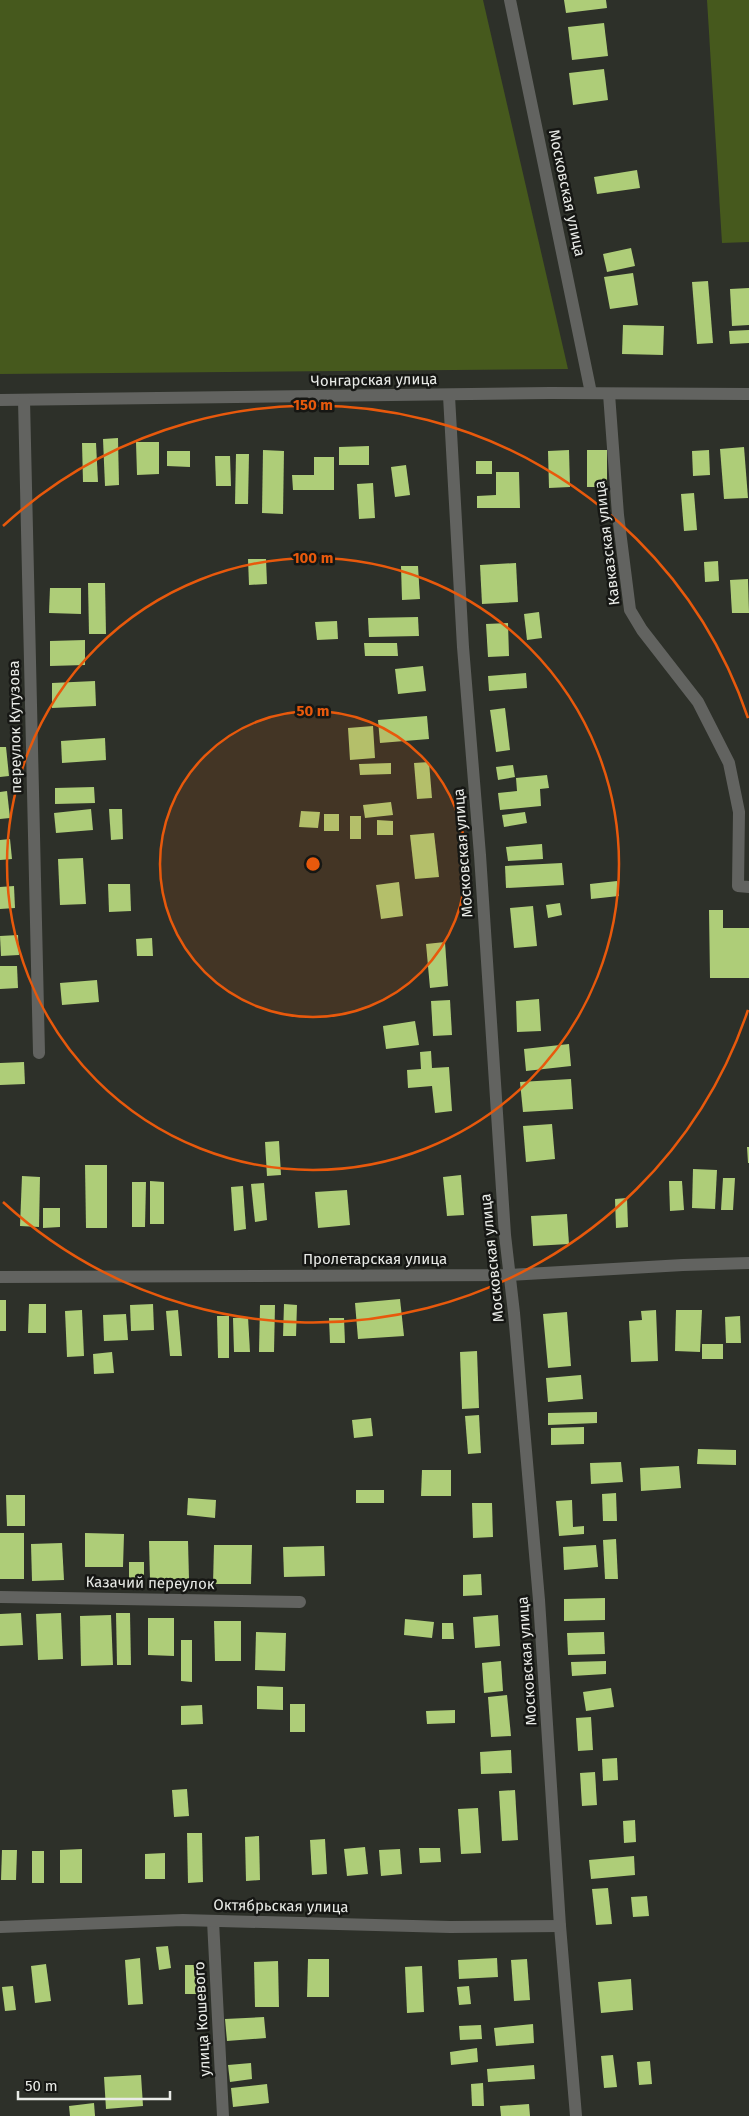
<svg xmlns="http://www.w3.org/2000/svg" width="749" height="2116" font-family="'Fira Sans',sans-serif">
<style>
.green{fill:#46591d}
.building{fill:#aecd78}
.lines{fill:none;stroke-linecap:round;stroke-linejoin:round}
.minor{stroke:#626360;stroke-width:12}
.ring{fill:none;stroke:#e8590c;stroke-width:2.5}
.labels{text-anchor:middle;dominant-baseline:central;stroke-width:5;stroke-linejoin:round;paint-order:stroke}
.street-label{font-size:15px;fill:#e9ebe7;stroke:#161714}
.centre{fill:#e8590c;stroke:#161714;stroke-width:2.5}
.ring-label{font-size:15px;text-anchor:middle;font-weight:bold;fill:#e8590c;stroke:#161714;stroke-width:5;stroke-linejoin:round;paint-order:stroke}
</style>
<rect width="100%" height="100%" fill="#2d3029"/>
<g class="green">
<path d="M0 0H483L568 369 0 374Z"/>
<path d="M707 0H749V242L722 243Z"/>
</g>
<g class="building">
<path d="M564 0H606L607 8 566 13Z"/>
<path d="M604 23 608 56 572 60 568 27Z"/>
<path d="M604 69 608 100 573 105 569 73Z"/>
<path d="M637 170 640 188 597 194 594 177Z"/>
<path d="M631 248 635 266 607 272 603 254Z"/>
<path d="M633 273 638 305 610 309 604 277Z"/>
<path d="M708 281 713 343 697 344 692 282Z"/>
<path d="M749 288V325L732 326 730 289Z"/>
<path d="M623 325 664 326 663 355 622 354Z"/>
<path d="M749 330V343L730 344 729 331Z"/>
<path d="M118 438 119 485 105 486 103 439Z"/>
<path d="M136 442H159V474L137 475Z"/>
<path d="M82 443H96L98 482H83Z"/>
<path d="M369 446V465H339V447Z"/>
<path d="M744 447 748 498 724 499 720 449Z"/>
<path d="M263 450 284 451 283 514 262 513Z"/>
<path d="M569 450 570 487 549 488 548 451Z"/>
<rect x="587" y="450" width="20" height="37"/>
<path d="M709 450 710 475 693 476 692 451Z"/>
<path d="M167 451H190V467L167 466Z"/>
<path d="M236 454H249L248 504H235Z"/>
<path d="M215 456H230L231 486H216Z"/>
<path d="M314 457H334V490H293L292 475H314Z"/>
<rect x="476" y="461" width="16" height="13"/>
<path d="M406 465 410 495 395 497 391 467Z"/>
<path d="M496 472H519L520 508H477V496L496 495Z"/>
<path d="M373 483 375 518 359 519 357 484Z"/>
<path d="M694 493 697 530 684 531 681 494Z"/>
<path d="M248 559H266L267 584 249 585Z"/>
<path d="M718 561 719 581 705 582 704 562Z"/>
<path d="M516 563 518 602 482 604 480 565Z"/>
<path d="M401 566H418L420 599 402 600Z"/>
<path d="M748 579 749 613H732L730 580Z"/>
<path d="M88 583H105L106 634H89Z"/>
<path d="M50 588H81V614L49 613Z"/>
<path d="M539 612 542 638 527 640 524 614Z"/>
<path d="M418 617 419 636 369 637 368 618Z"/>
<path d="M337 621 338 639 317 640 315 622Z"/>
<path d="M508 623 509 656 488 657 486 624Z"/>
<path d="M85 640V665L50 666V641Z"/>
<path d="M364 643H397L398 656H365Z"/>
<path d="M423 666 426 691 398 694 395 669Z"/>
<path d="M526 673 527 688 489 691 488 676Z"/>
<path d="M95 681 96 706 52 708V683Z"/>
<path d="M505 708 510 750 496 752 490 710Z"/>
<path d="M427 716 429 739 380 743 378 720Z"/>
<path d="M373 726 375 758 350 760 348 728Z"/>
<path d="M105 738 106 760 62 763 61 741Z"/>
<path d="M0 747H6L9 776 0 777Z"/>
<path d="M429 762 432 798 417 799 414 763Z"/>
<path d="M391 763V774L360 775 359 764Z"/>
<path d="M513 765 515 777 498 780 496 767Z"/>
<path d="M547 775 549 788 540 789 541 806 500 810 498 793 517 791 516 778Z"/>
<path d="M94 787 95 803 55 804V788Z"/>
<path d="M7 791 10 818 0 819V792Z"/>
<path d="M391 802 393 815 365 818 363 805Z"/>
<path d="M91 809 93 830 56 833 54 813Z"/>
<path d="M109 809H122L123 839 111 840Z"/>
<path d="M301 811 320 812 318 828 299 827Z"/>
<path d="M525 812 527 823 504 827 502 815Z"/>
<rect x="324" y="814" width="15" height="17"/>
<rect x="350" y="816" width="11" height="23"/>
<path d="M377 820 393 821V835H377Z"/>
<path d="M434 833 439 877 415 879 410 835Z"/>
<path d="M10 839 12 859 0 860V840Z"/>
<path d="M542 844 543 859 508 861 506 847Z"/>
<path d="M83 858 86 904 60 905 58 859Z"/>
<path d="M562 863 564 885 506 888 505 866Z"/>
<path d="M617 881 619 896 591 899 590 884Z"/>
<path d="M399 882 403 916 381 919 376 885Z"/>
<path d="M108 884H130L131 911 109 912Z"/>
<path d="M14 886 15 908 0 909V887Z"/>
<path d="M560 903 562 915 548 918 546 905Z"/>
<path d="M533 906 537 946 514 948 510 908Z"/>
<path d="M709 910H723V928H749V978H710Z"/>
<path d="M18 935 19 955 1 956 0 936Z"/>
<path d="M152 938 153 956H137L136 939Z"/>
<path d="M445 942 448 986 430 988 426 944Z"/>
<path d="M0 966H17L18 988 0 989Z"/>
<path d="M97 980 99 1002 62 1005 60 983Z"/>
<path d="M539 999 541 1031 517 1032 516 1001Z"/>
<path d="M450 1000 452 1035 433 1036 431 1001Z"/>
<path d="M415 1021 419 1045 386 1049 383 1026Z"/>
<path d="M569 1044 571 1066 526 1071 524 1049Z"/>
<path d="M431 1051 432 1068 449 1067 452 1111 435 1113 432 1086 408 1088 407 1070 421 1069 420 1052Z"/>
<path d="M24 1062 25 1084 0 1085V1063Z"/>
<path d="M571 1079 573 1109 523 1112 520 1082Z"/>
<path d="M552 1124 555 1159 526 1162 523 1126Z"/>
<path d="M279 1141 281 1175 267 1176 265 1142Z"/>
<path d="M747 1147H749V1163H748Z"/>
<path d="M85 1165H107V1228H86Z"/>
<path d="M693 1169 717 1170 715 1209 692 1208Z"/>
<path d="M461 1175 464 1215 447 1216 443 1177Z"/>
<path d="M22 1176 40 1177 39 1227 20 1226Z"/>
<path d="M723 1178H735L733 1210H721Z"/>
<path d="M150 1181 164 1182V1224H150Z"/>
<path d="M669 1181H682L684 1210 670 1211Z"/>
<path d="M132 1182H146L145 1227H132Z"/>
<path d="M264 1183 267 1220 255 1222 251 1184Z"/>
<path d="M243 1186 246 1229 234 1231 231 1187Z"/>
<path d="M347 1190 350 1225 318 1228 315 1192Z"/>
<path d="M627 1198 628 1227 616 1228 615 1199Z"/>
<path d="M43 1208H60V1227L43 1228Z"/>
<path d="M567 1214 569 1244 533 1246 531 1216Z"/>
<path d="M400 1299 404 1336 358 1339 355 1303Z"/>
<rect x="0" y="1300" width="6" height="31"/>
<path d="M29 1304H46V1333H28Z"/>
<path d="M153 1304 154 1330 131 1331 130 1305Z"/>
<path d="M284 1304 297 1305 296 1336H283Z"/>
<path d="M260 1305H275L274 1352H259Z"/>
<path d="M82 1310 84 1356 67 1357 65 1311Z"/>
<path d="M178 1310 182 1356H170L166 1311Z"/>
<path d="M656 1310 658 1361 631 1362 629 1321 642 1320 641 1311Z"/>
<path d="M676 1310H702L700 1352 675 1351Z"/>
<path d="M567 1312 571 1366 548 1368 543 1314Z"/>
<path d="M126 1314 128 1340 104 1341 103 1315Z"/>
<path d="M217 1316H229V1358H218Z"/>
<path d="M740 1316 741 1343H726L725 1317Z"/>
<path d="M248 1317 250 1352H234L233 1318Z"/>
<path d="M329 1318H344L345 1343H330Z"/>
<rect x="702" y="1344" width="21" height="15"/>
<path d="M477 1351 479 1408 462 1409 460 1352Z"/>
<path d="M112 1352 114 1373 94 1374 93 1354Z"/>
<path d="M581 1375 583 1399 548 1402 546 1378Z"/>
<path d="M597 1412V1423L548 1425V1413Z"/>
<path d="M479 1415 481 1453 468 1454 465 1416Z"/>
<path d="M371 1418 373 1436 354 1438 352 1420Z"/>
<path d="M584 1427V1444L551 1445V1428Z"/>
<path d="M698 1449 736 1450V1465L697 1464Z"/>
<path d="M621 1462 623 1482 591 1484 590 1463Z"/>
<path d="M679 1466 681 1488 641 1491 640 1468Z"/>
<path d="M422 1470H451V1496H421Z"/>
<rect x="356" y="1490" width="28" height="13"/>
<path d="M616 1493 617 1521H603L602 1494Z"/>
<path d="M6 1495H25V1526H7Z"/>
<path d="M188 1498 216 1500 215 1518 187 1515Z"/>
<path d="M572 1500 573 1527 584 1526V1534L559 1536 556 1501Z"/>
<path d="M472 1503H492L493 1537 473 1538Z"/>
<rect x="0" y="1533" width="24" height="46"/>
<path d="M85 1533 124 1534 123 1567H85Z"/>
<path d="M616 1539 618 1579H605L603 1540Z"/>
<path d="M149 1541H188L189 1579 150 1580Z"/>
<path d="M62 1543 64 1580 32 1581 31 1544Z"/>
<path d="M214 1545H252L251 1584H213Z"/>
<path d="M596 1545 598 1567 564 1570 563 1547Z"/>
<path d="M324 1546 325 1576 284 1577 283 1547Z"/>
<rect x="129" y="1562" width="15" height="20"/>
<path d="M481 1574 482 1595 463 1596V1575Z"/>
<path d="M605 1598V1620L564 1621V1599Z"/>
<path d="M21 1613 23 1645 0 1646V1614Z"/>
<path d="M61 1613 63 1659 38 1660 36 1614Z"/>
<path d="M116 1613H130L131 1665H117Z"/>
<path d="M111 1615 113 1665 81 1666 80 1616Z"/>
<path d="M498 1615 500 1646 475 1648 473 1617Z"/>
<path d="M148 1618H174V1656L148 1655Z"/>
<path d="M405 1619 434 1622 432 1638 404 1635Z"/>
<path d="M214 1621H241V1661H215Z"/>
<path d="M442 1623H453L454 1639H442Z"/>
<path d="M256 1632 286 1633 285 1671 255 1670Z"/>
<path d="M604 1632 605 1654 568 1655 567 1633Z"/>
<path d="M181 1640H192V1682L181 1681Z"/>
<path d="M501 1661 503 1691 484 1693 482 1663Z"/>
<path d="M606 1661V1674L572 1676 571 1662Z"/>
<path d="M257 1686 283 1687V1710L257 1709Z"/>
<path d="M611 1688 614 1707 586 1711 583 1692Z"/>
<path d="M507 1695 511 1736 491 1737 488 1697Z"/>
<rect x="290" y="1704" width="15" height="28"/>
<path d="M202 1705 203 1724 181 1725V1706Z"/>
<path d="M455 1710V1723L427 1724 426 1711Z"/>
<path d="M591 1717 593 1750 578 1751 576 1718Z"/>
<path d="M511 1750 512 1773 481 1774 480 1752Z"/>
<path d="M617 1758 618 1780 603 1781 602 1759Z"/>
<path d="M595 1772 597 1805 582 1806 580 1773Z"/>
<path d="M187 1789 189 1816 174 1817 172 1790Z"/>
<path d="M515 1790 518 1840 502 1841 499 1791Z"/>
<path d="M478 1808 481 1853 461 1854 458 1809Z"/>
<path d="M635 1820 636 1842 624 1843 623 1821Z"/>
<path d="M187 1833H202L203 1882 188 1883Z"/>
<path d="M259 1836 260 1880 246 1881 245 1837Z"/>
<path d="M325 1839 327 1874 312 1875 310 1840Z"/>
<path d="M365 1847 368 1874 347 1876 344 1849Z"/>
<path d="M419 1848H440L441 1862 420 1863Z"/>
<path d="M82 1849V1883H60V1850Z"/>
<path d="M400 1849 402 1874 381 1876 379 1850Z"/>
<path d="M2 1850H17L16 1880H1Z"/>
<rect x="32" y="1851" width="12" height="32"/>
<path d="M165 1853V1879H145V1854Z"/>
<path d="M634 1856 635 1875 591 1879 589 1860Z"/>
<path d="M608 1888 612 1924 596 1925 592 1889Z"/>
<path d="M647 1896 649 1916 633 1917 631 1897Z"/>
<path d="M168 1946 171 1968 159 1970 156 1947Z"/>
<path d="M140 1958 143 2004 128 2005 125 1960Z"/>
<path d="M497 1958 498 1977 459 1979 458 1960Z"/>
<path d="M308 1959H329V1997H307Z"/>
<path d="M527 1959 530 2000 514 2001 511 1960Z"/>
<path d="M278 1961 279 2007H255L254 1962Z"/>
<path d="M46 1964 51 2001 35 2003 31 1966Z"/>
<rect x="185" y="1965" width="13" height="29"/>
<path d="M422 1966 424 2012 407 2013 405 1967Z"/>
<path d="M631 1979 633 2010 601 2013 598 1982Z"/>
<path d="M13 1986 16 2010 5 2011 2 1987Z"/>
<path d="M469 1986 471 2004 459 2005 457 1987Z"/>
<path d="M264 2017 266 2038 227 2041 225 2019Z"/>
<path d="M533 2024 534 2043 496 2046 494 2028Z"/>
<path d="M481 2025 482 2039 460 2040 459 2026Z"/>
<path d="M477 2048 478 2062 451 2065 450 2052Z"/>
<path d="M613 2055 617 2087 604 2088 601 2056Z"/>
<path d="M650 2061 652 2084 639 2085 637 2062Z"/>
<path d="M251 2063 252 2079 230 2082 228 2065Z"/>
<path d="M534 2065 535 2079 488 2082 487 2069Z"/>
<path d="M141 2075 143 2106 106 2109 104 2077Z"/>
<path d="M483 2083 484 2106H472L471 2084Z"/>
<path d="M267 2084 269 2103 233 2107 231 2088Z"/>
<path d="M94 2103 95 2116H70L69 2106Z"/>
<path d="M529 2104 530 2116H501L500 2106Z"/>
</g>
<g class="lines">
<g class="minor">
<path d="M510 0 591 393"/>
<path d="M609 394 618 515 630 610 642 630 698 702 729 763 739 812 738 886 749 887"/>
<path d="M449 396 463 647 480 855 505 1235 514 1313 539 1600 560 1926 576 2116"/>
<path d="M0 400 550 393 749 394"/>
<path d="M24 400 39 1053"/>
<path d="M0 1277 509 1275 683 1265 749 1263"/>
<path d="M0 1597 300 1602"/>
<path d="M213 1921 223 2116"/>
<path d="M0 1927 183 1920 450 1927 560 1926"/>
</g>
</g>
<circle cx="313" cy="864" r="153" fill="#e8590c" fill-opacity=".12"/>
<g class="ring">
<circle cx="313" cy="864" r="153"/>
<circle cx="313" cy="864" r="306"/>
<path d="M748 1010A459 459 0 0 1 3 1202M3 526A459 459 0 0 1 748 718"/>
</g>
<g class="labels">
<g class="street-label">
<text transform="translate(567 193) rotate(78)">Московская улица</text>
<text transform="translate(374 380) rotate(-1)">Чонгарская улица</text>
<text transform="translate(607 543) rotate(-97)">Кавказская улица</text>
<text transform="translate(15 727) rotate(-91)">переулок Кутузова</text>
<text transform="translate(463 853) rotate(-94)">Московская улица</text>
<text transform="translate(492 1258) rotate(-96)">Московская улица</text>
<text x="375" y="1259">Пролетарская улица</text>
<text transform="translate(150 1583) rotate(1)">Казачий переулок</text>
<text transform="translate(527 1661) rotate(-94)">Московская улица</text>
<text transform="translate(281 1906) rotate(1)">Октябрьская улица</text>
<text transform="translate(202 2019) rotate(-93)">улица Кошевого</text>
</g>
</g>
<circle cx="313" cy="864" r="8" class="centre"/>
<g class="ring-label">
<text x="313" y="410">150 m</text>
<text x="313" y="563">100 m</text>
<text x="313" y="716">50 m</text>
</g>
<path d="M18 2091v8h152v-8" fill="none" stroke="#e9ebe7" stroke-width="2.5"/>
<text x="25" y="2091" font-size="15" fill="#e9ebe7" stroke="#161714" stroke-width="4" paint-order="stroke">50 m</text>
</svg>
